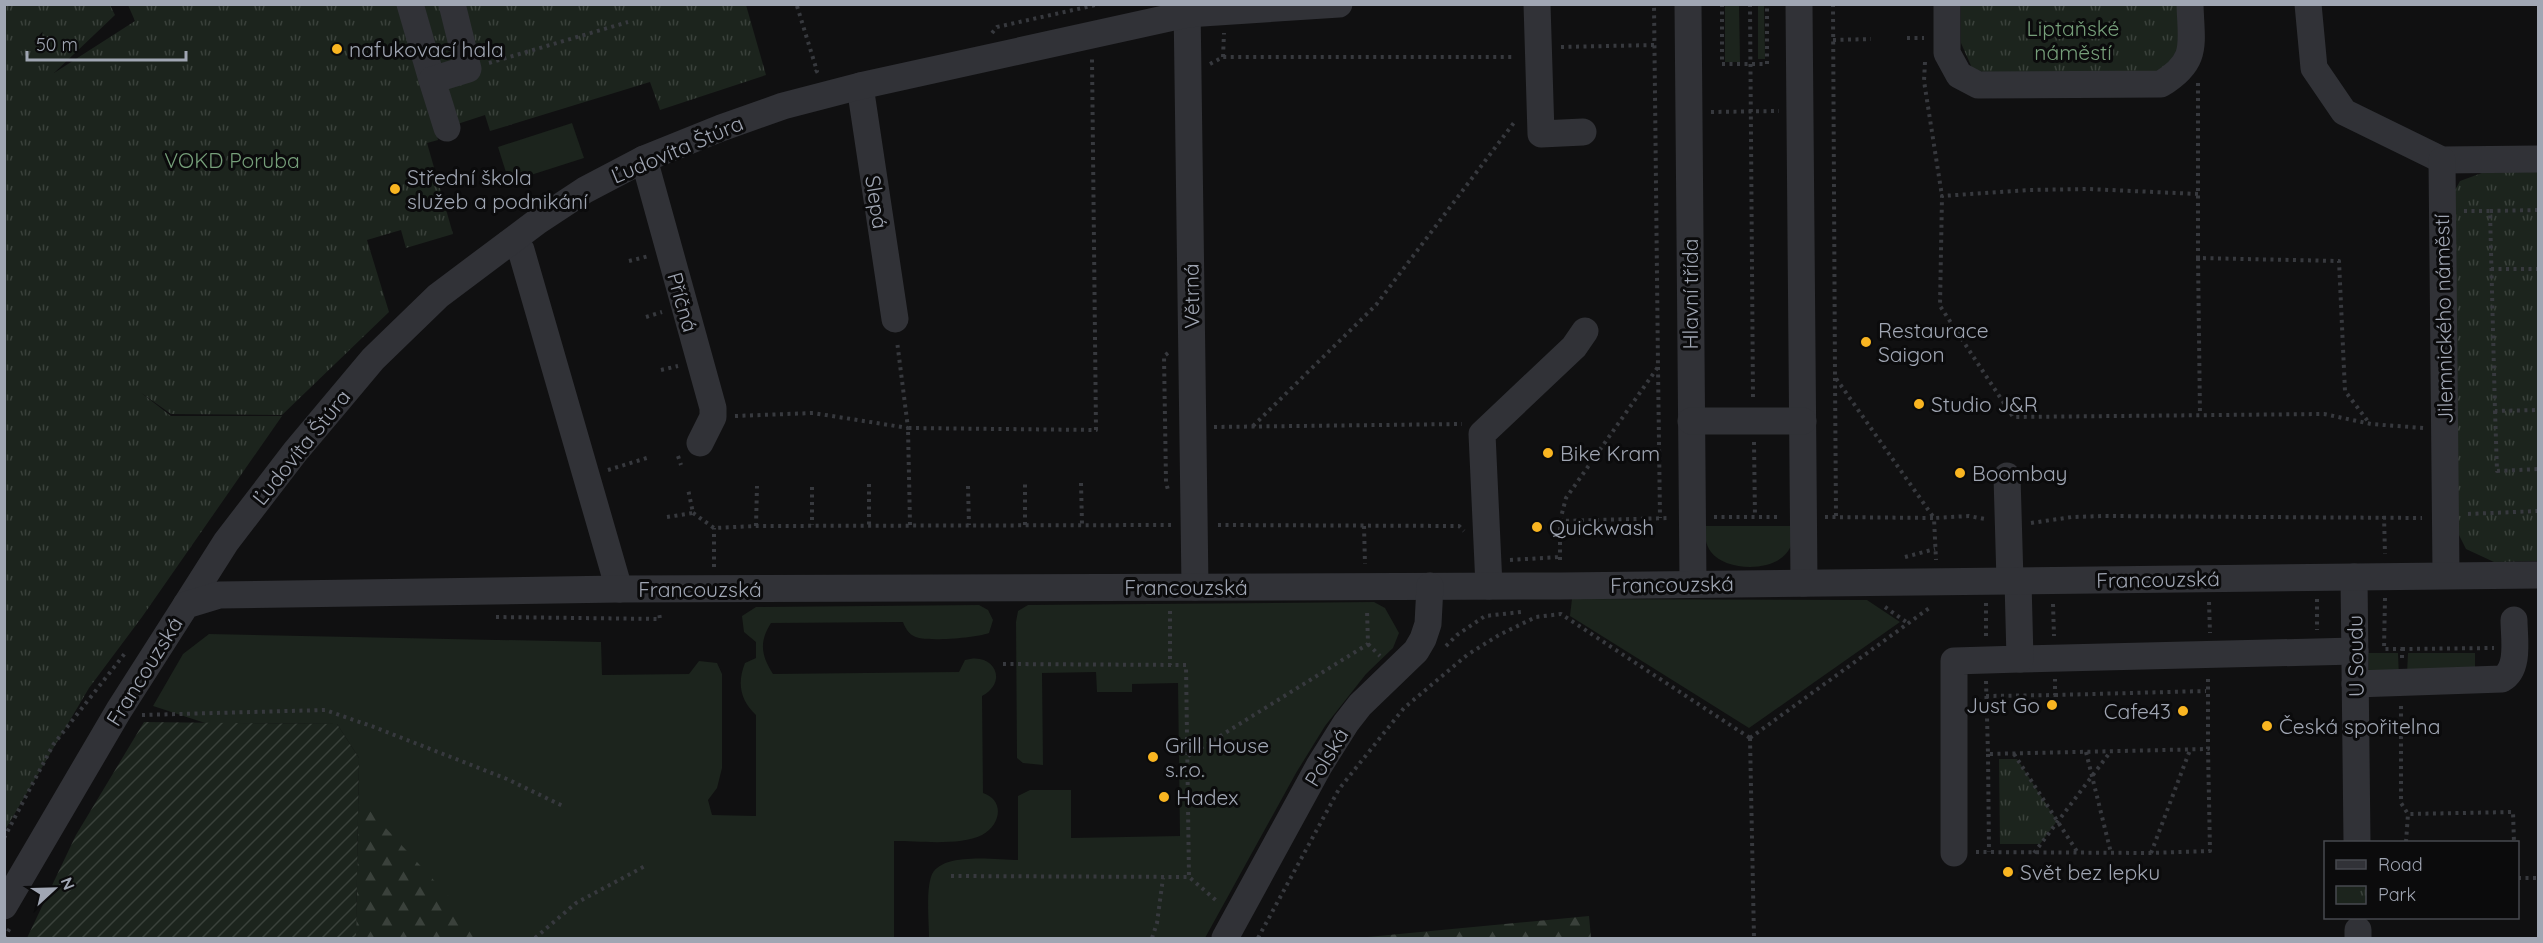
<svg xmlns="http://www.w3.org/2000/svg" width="2543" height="943" font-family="Quicksand,sans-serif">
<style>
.grass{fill:#1c241d}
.forest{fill:url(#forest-firs)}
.park{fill:url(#park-tufts)}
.garden{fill:url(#garden-furrows)}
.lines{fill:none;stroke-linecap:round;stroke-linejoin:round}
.path{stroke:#37393e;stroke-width:4;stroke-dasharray:3 4.5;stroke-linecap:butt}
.minor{stroke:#313237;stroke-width:27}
.poi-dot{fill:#f9b521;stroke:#0b0b0c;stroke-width:2}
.labels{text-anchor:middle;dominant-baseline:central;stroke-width:6;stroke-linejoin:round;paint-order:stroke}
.park-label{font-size:21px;fill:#769f7a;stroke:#0b0b0c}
.poi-label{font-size:21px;fill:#a0a6b3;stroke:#0b0b0c;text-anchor:start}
.street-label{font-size:21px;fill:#a0a6b3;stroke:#0b0b0c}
</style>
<defs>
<pattern id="forest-firs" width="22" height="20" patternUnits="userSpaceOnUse" patternTransform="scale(1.5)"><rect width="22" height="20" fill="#1c241d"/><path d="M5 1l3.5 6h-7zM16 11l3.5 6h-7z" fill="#3a413b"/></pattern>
<pattern id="park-tufts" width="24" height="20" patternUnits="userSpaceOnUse" patternTransform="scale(1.5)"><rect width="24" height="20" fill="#1c241d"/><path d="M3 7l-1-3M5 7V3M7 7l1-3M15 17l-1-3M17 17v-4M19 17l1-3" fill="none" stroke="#3a413b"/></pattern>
<pattern id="garden-furrows" width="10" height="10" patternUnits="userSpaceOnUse" patternTransform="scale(1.5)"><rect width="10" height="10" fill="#1c241d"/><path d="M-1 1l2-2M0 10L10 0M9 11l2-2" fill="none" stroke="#3a413b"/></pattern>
</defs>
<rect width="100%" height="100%" fill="#101011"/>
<g class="grass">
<path d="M1725 5H1739L1740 62H1725Z"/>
<path d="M1758 5H1764L1765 59H1758Z"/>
<path d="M572 123 584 158 509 182 498 147Z"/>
<path d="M1704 526H1793C1793 532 1793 539 1791 545 1782 573 1727 573 1711 552 1705 544 1705 535 1704 526Z"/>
<path d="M1572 599 1867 600 1900 622 1749 728 1570 616Z"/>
<path d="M1374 602 1385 608 1399 633 1393 648 1366 674 1325 726 1296 773 1205 938H929C929 922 926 892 931 877 939 851 996 860 1018 860V796L1030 790H1071V838L1180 836 1178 683 1132 684V692H1097L1096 672 1042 673 1043 765 1023 763 1017 758 1016 622 1018 611 1028 605Z"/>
<path d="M979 605 988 610 993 620 989 633C975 638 934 641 919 638 910 636 906 630 903 622L771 623C759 642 761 655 773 674L959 672 965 660C994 651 1009 682 982 696L983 793C1005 800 1001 825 982 835 960 846 919 841 894 841V938H356L359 758 337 724 205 723 153 706 183 654 209 634 601 642 602 675 689 674 699 661 717 663 722 674V768L717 788 708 800 712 815 756 816V715C740 700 737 683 745 663L756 658V642L744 632 742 616 756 607Z"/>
<path d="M2368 653H2398L2399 678 2369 671Z"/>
<path d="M2408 653H2475V671L2407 673Z"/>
</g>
<g class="forest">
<path d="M359 799 487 938H356Z"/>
<path d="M1589 916 1591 938H1357Z"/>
</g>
<g class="park">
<path d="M5 5H110L115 15 54 73 135 21 128 5H746L766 75 660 110 650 82 490 131 485 115 436 131 438 140 427 143 453 234 406 248 401 230 367 240 389 312 282 415 171 414 140 392 171 416H282L142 617 89 688 5 830Z"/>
<path d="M1961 5H2184L2185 45 2165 74 1991 75 1972 68 1961 43Z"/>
<path d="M2490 170H2538V561L2494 562 2466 549 2456 529 2453 194 2460 181Z"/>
<path d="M1999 759H2017L2057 821 2040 844H2000Z"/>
</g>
<path class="garden" d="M144 722 337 724 359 758 356 938H27L76 835Z"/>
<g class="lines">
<g class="path">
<path d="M1722 4V64H1767V4"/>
<path d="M1750 4 1753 399"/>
<path d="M1833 4 1835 377 1934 518 1969 516 1985 519"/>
<path d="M797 6 817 71 815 72"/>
<path d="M992 33 997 27 1100 4"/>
<path d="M1907 38H1924"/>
<path d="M1833 40 1871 39"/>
<path d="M1561 47 1654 45"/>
<path d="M1223 57 1224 33"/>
<path d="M1925 62 1924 81 1942 196"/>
<path d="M489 63 628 22"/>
<path d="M1210 64 1223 57H1515"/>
<path d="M2198 83V258L2339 261 2345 391 2370 424"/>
<path d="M1711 112 1779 111"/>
<path d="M2198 194 2088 189 2030 190 1942 196 1940 306 2013 417 2324 414 2371 424 2423 428"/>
<path d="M2538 210 2490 211 2495 411 2538 410"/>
<path d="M2464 211H2490"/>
<path d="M2198 258 2200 415"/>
<path d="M629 261 649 256"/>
<path d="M2491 269H2538"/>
<path d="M646 317 662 312"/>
<path d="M1168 353 1164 356 1166 482 1168 490"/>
<path d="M1658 367 1660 518"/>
<path d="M661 370 678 366"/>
<path d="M1835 378 1836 517"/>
<path d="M2495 411 2497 471 2538 469"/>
<path d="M735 416 813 413 908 428 897 341"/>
<path d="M1253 426 1376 305 1516 120"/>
<path d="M1214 427 1462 424"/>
<path d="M1754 442 1755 517"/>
<path d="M678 456 681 465"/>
<path d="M608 470 650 457"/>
<path d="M1081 483 1082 524"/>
<path d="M869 484V525"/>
<path d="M968 486 969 525"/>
<path d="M812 487V525"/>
<path d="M693 513 714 528 756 526 1171 525"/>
<path d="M2468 514 2538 511"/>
<path d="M2384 516 2385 554"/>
<path d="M667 517 693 513 688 489"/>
<path d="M1714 517H1781"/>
<path d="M1825 517 1934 518 1936 560"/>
<path d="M1560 521 1566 498 1658 367 1654 4"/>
<path d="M2031 523 2072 517 2104 516 2422 518"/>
<path d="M910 525 908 428 1096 430 1092 59"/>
<path d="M1025 525V483"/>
<path d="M1218 525 1459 526 1464 531"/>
<path d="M756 526 757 486"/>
<path d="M1364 526 1365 564"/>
<path d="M1905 557 1935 549"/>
<path d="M1510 560 1560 557"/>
<path d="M1560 560V521L1670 518"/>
<path d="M714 567V528"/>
<path d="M2385 598 2384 649H2402V659"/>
<path d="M2317 599V630"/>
<path d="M2209 602 2210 633"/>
<path d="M1986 603V638"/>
<path d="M2053 604 2054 636"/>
<path d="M1885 607 1909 624"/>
<path d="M1170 611V665"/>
<path d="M496 617 660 619 659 613"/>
<path d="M1368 644 1380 656"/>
<path d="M1446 646 1457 635 1485 616 1521 612"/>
<path d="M2402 649 2494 648"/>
<path d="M1003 664 1186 665 1189 877"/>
<path d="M1986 681 1988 754 2208 749V677"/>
<path d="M2055 695 2206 691"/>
<path d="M1986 696 2055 695V679"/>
<path d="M2401 706V803L2408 814 2513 812 2514 842"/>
<path d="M142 715 325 710 374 727 507 779 565 807"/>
<path d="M1750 738 1932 606"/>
<path d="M1750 738 1754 938"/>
<path d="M2086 752 2111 853"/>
<path d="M1988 754 1989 852"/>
<path d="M2014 754 2078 853"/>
<path d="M1188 756 1368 644 1367 610"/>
<path d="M4 838 53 745 126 652"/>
<path d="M2406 842 2408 814"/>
<path d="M1976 852 2150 853 2210 851 2208 749"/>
<path d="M2034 853 2111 751"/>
<path d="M2151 853 2190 750"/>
<path d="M951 876 1189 877 1218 902"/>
<path d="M2518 878H2538"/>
<path d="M4 938 10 928"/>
<path d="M535 938 576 903 647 865"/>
<path d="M1152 938 1157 923 1163 878"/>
<path d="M1258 938 1339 789 1404 708 1467 655 1499 635 1536 617 1561 614 1750 738"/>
</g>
<g class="minor">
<path d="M410 4 432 80"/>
<path d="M1187 4 1195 587"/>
<path d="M1537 4 1541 134 1583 132"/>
<path d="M1688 4 1693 584"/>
<path d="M1799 4 1804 583"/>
<path d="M1947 4V53L1959 75 1978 85 2161 84C2199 61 2191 44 2190 4"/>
<path d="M2308 4 2314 68 2344 112 2442 160 2538 159"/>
<path d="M860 86 895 319"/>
<path d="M447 128 432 80 468 69 452 4"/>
<path d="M644 159 713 408V417L700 443"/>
<path d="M2442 160 2446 574"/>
<path d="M508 244 521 250 619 589"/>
<path d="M1691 421H1803"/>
<path d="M2007 476 2010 581"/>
<path d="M2354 577 2357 842"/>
<path d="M1489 586 1482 434 1574 347 1585 331"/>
<path d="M186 605 226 542 295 452 373 359 438 296 538 221 585 190 644 159 721 128 783 106 860 86 1187 14 1339 4"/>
<path d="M2020 659 2355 651"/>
<path d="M2355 684 2502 679C2520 669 2514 638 2514 620"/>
<path d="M1954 853V661L2020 659 2018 581"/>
<path d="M4 906 119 710 186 605 219 595 619 589 1560 586 2538 575"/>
<path d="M2358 930V938"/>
<path d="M1225 938 1319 766 1346 723 1360 705 1416 651 1423 639 1428 624 1430 586"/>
</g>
</g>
<g class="poi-dot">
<circle cx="337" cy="49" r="6"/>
<circle cx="395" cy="189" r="6"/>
<circle cx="1866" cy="342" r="6"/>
<circle cx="1919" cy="404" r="6"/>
<circle cx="1548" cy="453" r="6"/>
<circle cx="1960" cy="473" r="6"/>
<circle cx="1537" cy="527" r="6"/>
<circle cx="2052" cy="705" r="6"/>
<circle cx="2183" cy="711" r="6"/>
<circle cx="2267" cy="726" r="6"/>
<circle cx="1153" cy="757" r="6"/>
<circle cx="1164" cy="797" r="6"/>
<circle cx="2008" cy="872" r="6"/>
</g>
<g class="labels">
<g class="park-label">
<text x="2073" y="28">Liptaňské<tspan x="2073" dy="24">náměstí</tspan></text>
<text x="232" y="160">VOKD Poruba</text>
</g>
<g class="poi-label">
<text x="349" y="49">nafukovací hala</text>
<text x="407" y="177">Střední škola<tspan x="407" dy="24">služeb a podnikání</tspan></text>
<text x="1878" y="330">Restaurace<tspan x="1878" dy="24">Saigon</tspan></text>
<text x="1931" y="404">Studio J&amp;R</text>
<text x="1560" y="453">Bike Kram</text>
<text x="1972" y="473">Boombay</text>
<text x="1549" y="527">Quickwash</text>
<text x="2040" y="705" text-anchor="end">Just Go</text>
<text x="2171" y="711" text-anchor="end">Cafe43</text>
<text x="2279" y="726">Česká spořitelna</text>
<text x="1165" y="745">Grill House<tspan x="1165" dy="24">s.r.o.</tspan></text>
<text x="1176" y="797">Hadex</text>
<text x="2020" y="872">Svět bez lepku</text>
</g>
<g class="street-label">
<text transform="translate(677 149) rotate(-23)">Ľudovíta Štúra</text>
<text transform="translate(877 202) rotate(81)">Slepá</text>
<text transform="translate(1690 294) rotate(-90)">Hlavní třída</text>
<text transform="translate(1191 296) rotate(-91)">Větrná</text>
<text transform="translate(683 302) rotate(74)">Příčná</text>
<text transform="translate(2443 319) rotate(-91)">Jilemnického náměstí</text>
<text transform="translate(301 447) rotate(-51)">Ľudovíta Štúra</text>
<text transform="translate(2158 579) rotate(-1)">Francouzská</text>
<text transform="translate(1672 584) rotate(-1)">Francouzská</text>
<text x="1186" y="587">Francouzská</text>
<text x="700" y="589">Francouzská</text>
<text transform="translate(2355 656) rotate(-91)">U Soudu</text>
<text transform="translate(144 671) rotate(-58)">Francouzská</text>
<text transform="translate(1326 757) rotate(-59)">Polská</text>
</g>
</g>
<rect width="2543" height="943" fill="none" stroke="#a0a6b3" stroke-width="12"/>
<rect x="2324" y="841" width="195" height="78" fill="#0b0b0c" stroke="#47494f" stroke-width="1.5"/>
<rect x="2336" y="860" width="30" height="9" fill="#313237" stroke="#47494f" stroke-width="1.5"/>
<text x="2378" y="871" font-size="18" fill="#a0a6b3">Road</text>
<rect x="2336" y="886" width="30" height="18" fill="url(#park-tufts)" stroke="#47494f" stroke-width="1.5"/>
<text x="2378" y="901" font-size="18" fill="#a0a6b3">Park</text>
<g transform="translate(54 889) rotate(68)" stroke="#0b0b0c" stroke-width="4.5" paint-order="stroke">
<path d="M0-4.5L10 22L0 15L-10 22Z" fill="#a0a6b3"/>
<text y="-9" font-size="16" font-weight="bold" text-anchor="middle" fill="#a0a6b3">N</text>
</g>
<path d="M27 51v9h159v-9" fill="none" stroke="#a0a6b3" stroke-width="3"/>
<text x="36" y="51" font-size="18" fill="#a0a6b3" stroke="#0b0b0c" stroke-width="4.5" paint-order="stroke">50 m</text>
</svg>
